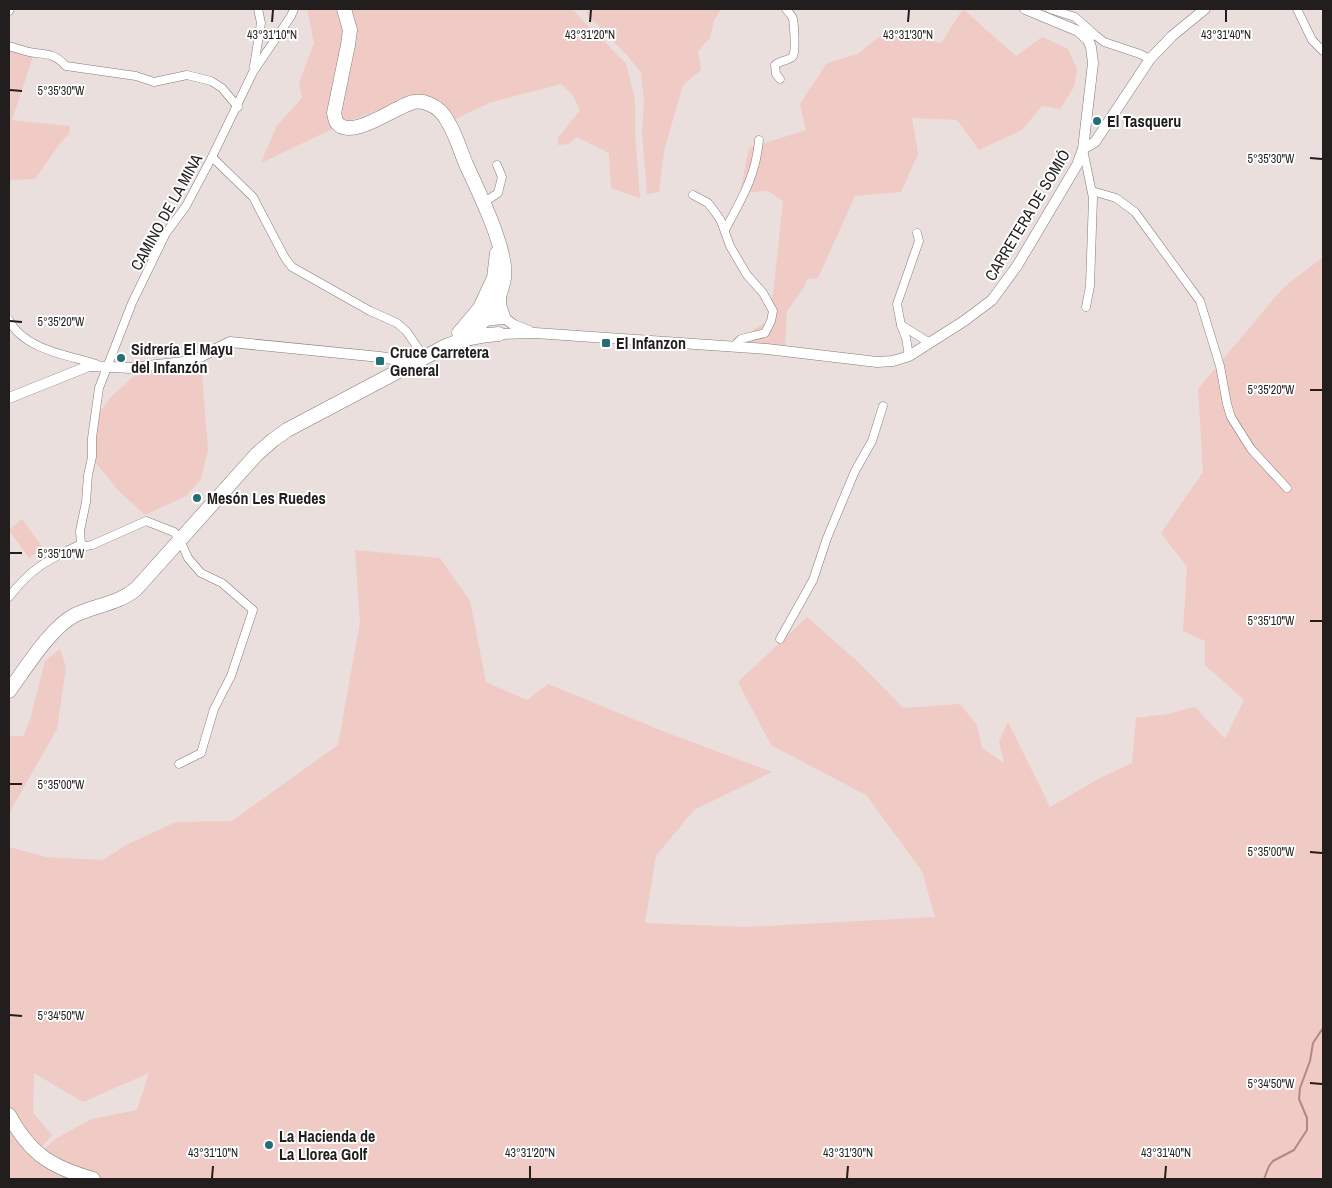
<svg xmlns="http://www.w3.org/2000/svg" width="1332" height="1188" font-family="'Archivo Narrow',sans-serif">
<style>
.green{fill:#f0cac5;fill-rule:evenodd}
.lines{fill:none;stroke-linecap:round;stroke-linejoin:round}
.stream{stroke:#b28882;stroke-width:2}
.minor-casing{stroke:#847b79;stroke-width:9}
.tertiary-casing{stroke:#847b79;stroke-width:11}
.trunk-casing{stroke:#847b79;stroke-width:15}
.minor{stroke:#fff;stroke-width:8}
.tertiary{stroke:#fff;stroke-width:10}
.trunk{stroke:#fff;stroke-width:14}
.ticks{fill:none;stroke:#211e1d;stroke-width:2}
.poi-dot{fill:#256e78;stroke:#fff;stroke-width:2}
.labels{text-anchor:middle;dominant-baseline:central;stroke-width:4;stroke-linejoin:round;paint-order:stroke}
.poi-label{font-size:16px;font-weight:bold;fill:#211e1d;stroke:#fff;text-anchor:start}
.street-label{font-size:16px;fill:#211e1d;stroke:#fff}
.ticks-label{font-size:12px;text-anchor:middle;fill:#211e1d;stroke:#fff;stroke-width:4;stroke-linejoin:round;paint-order:stroke}
</style>
<rect width="100%" height="100%" fill="#eadfdd"/>
<g class="green">
<path d="M307 9H573L580 18 626 63 635 99V132L640 198 611 188 609 153 577 137 568 144 558 145V138L580 110 572 94 561 84 492 102 453 120 409 99 351 120 261 163 276 127 302 98 299 83 314 43Z"/>
<path d="M588 9H721L714 20 710 38 698 51 701 70 683 85 664 151 659 192 647 194 642 132 644 100 641 72 625 53 586 13Z"/>
<path d="M963 9 1016 56 1042 37 1068 49 1077 69 1074 87 1060 109 1042 106 1022 130 979 150 957 120 912 118 918 154 901 192 855 196 818 278 807 279 803 289 787 311 785 346 744 342 753 330 766 323 773 294 783 201 768 191 740 193 749 148 806 130 800 104 827 63 858 54 887 30 941 43Z"/>
<path d="M9 51 33 56 12 120 70 126 69 134 61 142 35 179 9 180Z"/>
<path d="M1323 257V1179H9V847L46 857 103 860 126 845 176 822 232 821 338 745 360 622 355 550 440 558 470 601 486 682 527 700 548 684 665 732 772 772 694 810 656 856 645 923 747 927 935 917 922 871 866 795 771 745 738 682 807 617 858 662 903 708 960 704 977 725 982 748 1004 763 999 741 1008 722 1050 807 1100 778 1132 763 1136 718 1167 714 1195 707 1225 739 1244 700 1205 665V641L1183 631 1187 567 1161 533 1203 472 1198 389 1283 288ZM34 1073 83 1102 149 1073 137 1110 92 1119 55 1139 33 1160 32 1159 52 1135 33 1113Z"/>
<path d="M201 362 208 450 201 479 186 496 145 515 118 490 96 463 95 447 99 413 110 398 136 374 184 368Z"/>
<path d="M22 519 43 548 29 558 9 530Z"/>
<path d="M60 649 66 667 57 729 13 806 9 817V736H23L30 720 45 661Z"/>
</g>
<g class="lines">
<path class="stream" d="M1264 1179 1269 1166 1273 1161 1294 1150 1307 1130V1118L1299 1099 1300 1088 1310 1061 1313 1043 1323 1028"/>
<g class="minor-casing">
<g id="minor">
<path d="M1050 9 1075 17 1094 34"/>
<path d="M1297 9 1312 40 1323 51"/>
<path d="M9 11 10 9"/>
<path d="M1088 40 1094 34 1104 42 1140 54 1150 59"/>
<path d="M9 46C15 48 22 50 29 52 46 55 53 52 66 66L136 76 154 82 187 75 211 81 222 88 238 107"/>
<path d="M254 66 261 23 258 9"/>
<path d="M780 79 776 74 775 65C780 60 790 61 793 56 796 51 794 25 793 19 792 15 788 12 786 9"/>
<path d="M1083 149 1093 198 1090 286 1086 307"/>
<path d="M212 157 253 197 285 258 292 267 370 311 397 323 407 332 424 357"/>
<path d="M1092 191 1116 198 1135 212 1200 301 1220 366 1227 404 1231 417 1251 449 1287 488"/>
<path d="M693 195 708 203 715 212 721 221 730 246 747 275 763 293 773 311 771 321 765 333 741 339 733 347"/>
<path d="M483 203 498 193 502 177 497 165"/>
<path d="M725 230C741 200 756 176 759 140"/>
<path d="M917 233 919 241 897 304 901 325 930 343"/>
<path d="M9 320C23 349 67 355 96 364"/>
<path d="M901 325 906 338 909 356"/>
<path d="M81 544 80 531 86 502 88 475 92 457V438L99 388 132 303 166 233 186 206 212 157 253 72 291 16 294 9"/>
<path d="M9 597C32 567 48 560 81 544L86 546 92 545 146 521 174 532 180 540 188 558 201 573 222 583 253 610 231 676 214 709 201 753 179 764"/>
<path d="M780 639 813 580 827 538 855 471 872 441 883 406"/>
</g>
</g>
<g class="tertiary-casing">
<g id="tertiary">
<path d="M1083 149 1095 142 1150 59 1172 36 1205 9"/>
<path d="M503 317 514 325 529 331"/>
<path d="M499 334 535 333 767 349 877 362 893 361 909 356 964 321 992 300 1017 266 1077 165 1083 149 1093 63 1091 47 1088 40 1078 31 1025 9"/>
<path d="M9 398 89 366 131 368 192 361 230 342 380 357 414 363"/>
</g>
</g>
<g class="trunk-casing">
<g id="trunk">
<path d="M344 9 350 30 348 45 334 113C335 116 335 121 337 123 352 141 397 105 414 102 419 101 425 102 429 104 437 107 444 114 448 122 456 135 460 150 466 164 478 191 508 250 504 278 499 306 487 320 465 337"/>
<path d="M482 319 503 317 499 305V295"/>
<path d="M459 333 480 308 494 278 497 253"/>
<path d="M9 691C26 668 51 627 75 615 96 605 118 604 136 589L257 454 273 440 287 430 446 346C463 339 480 335 499 334"/>
<path d="M9 1115C30 1154 51 1167 93 1179"/>
</g>
</g>
<use href="#minor" class="minor"/>
<use href="#tertiary" class="tertiary"/>
<use href="#trunk" class="trunk"/>
</g>
<path class="ticks" d="M272 22 273 10M590 22 591 10M908 22 909 10M1226 22V10M10 90 22 91M1310 158 1322 159M10 321 22 322M1310 390H1322M10 553H22M1310 621H1322M10 784H22M1310 852 1322 853M10 1015 22 1016M1310 1083 1322 1084M212 1178 213 1166M530 1178V1166M847 1178 848 1166M1165 1178 1166 1166"/>
<g class="poi-dot">
<circle cx="1097" cy="121" r="5"/>
<rect x="601" y="338" width="10" height="10" rx="2.5"/>
<circle cx="121" cy="358" r="5"/>
<rect x="375" y="356" width="10" height="10" rx="2.5"/>
<circle cx="197" cy="498" r="5"/>
<circle cx="269" cy="1145" r="5"/>
</g>
<g class="labels">
<g class="poi-label">
<text x="1107" y="121">El Tasqueru</text>
<text x="616" y="343">El Infanzon</text>
<text x="131" y="349">Sidrería El Mayu<tspan x="131" dy="18">del Infanzón</tspan></text>
<text x="390" y="352">Cruce Carretera<tspan x="390" dy="18">General</tspan></text>
<text x="207" y="498">Mesón Les Ruedes</text>
<text x="279" y="1136">La Hacienda de<tspan x="279" dy="18">La Llorea Golf</tspan></text>
</g>
<g class="street-label">
<text transform="translate(166 212) rotate(-61)">CAMINO DE LA MINA</text>
<text transform="translate(1027 215) rotate(-59)">CARRETERA DE SOMIÓ</text>
</g>
</g>
<g class="ticks-label">
<text x="272" y="39">43°31'10"N</text>
<text x="590" y="39">43°31'20"N</text>
<text x="908" y="39">43°31'30"N</text>
<text x="1226" y="39">43°31'40"N</text>
<text x="61" y="95">5°35'30"W</text>
<text x="1271" y="163">5°35'30"W</text>
<text x="61" y="326">5°35'20"W</text>
<text x="1271" y="394">5°35'20"W</text>
<text x="61" y="558">5°35'10"W</text>
<text x="1271" y="625">5°35'10"W</text>
<text x="61" y="789">5°35'00"W</text>
<text x="1271" y="856">5°35'00"W</text>
<text x="61" y="1020">5°34'50"W</text>
<text x="1271" y="1088">5°34'50"W</text>
<text x="213" y="1157">43°31'10"N</text>
<text x="530" y="1157">43°31'20"N</text>
<text x="848" y="1157">43°31'30"N</text>
<text x="1166" y="1157">43°31'40"N</text>
</g>
<rect width="1332" height="1188" fill="none" stroke="#211e1d" stroke-width="20"/>
</svg>
